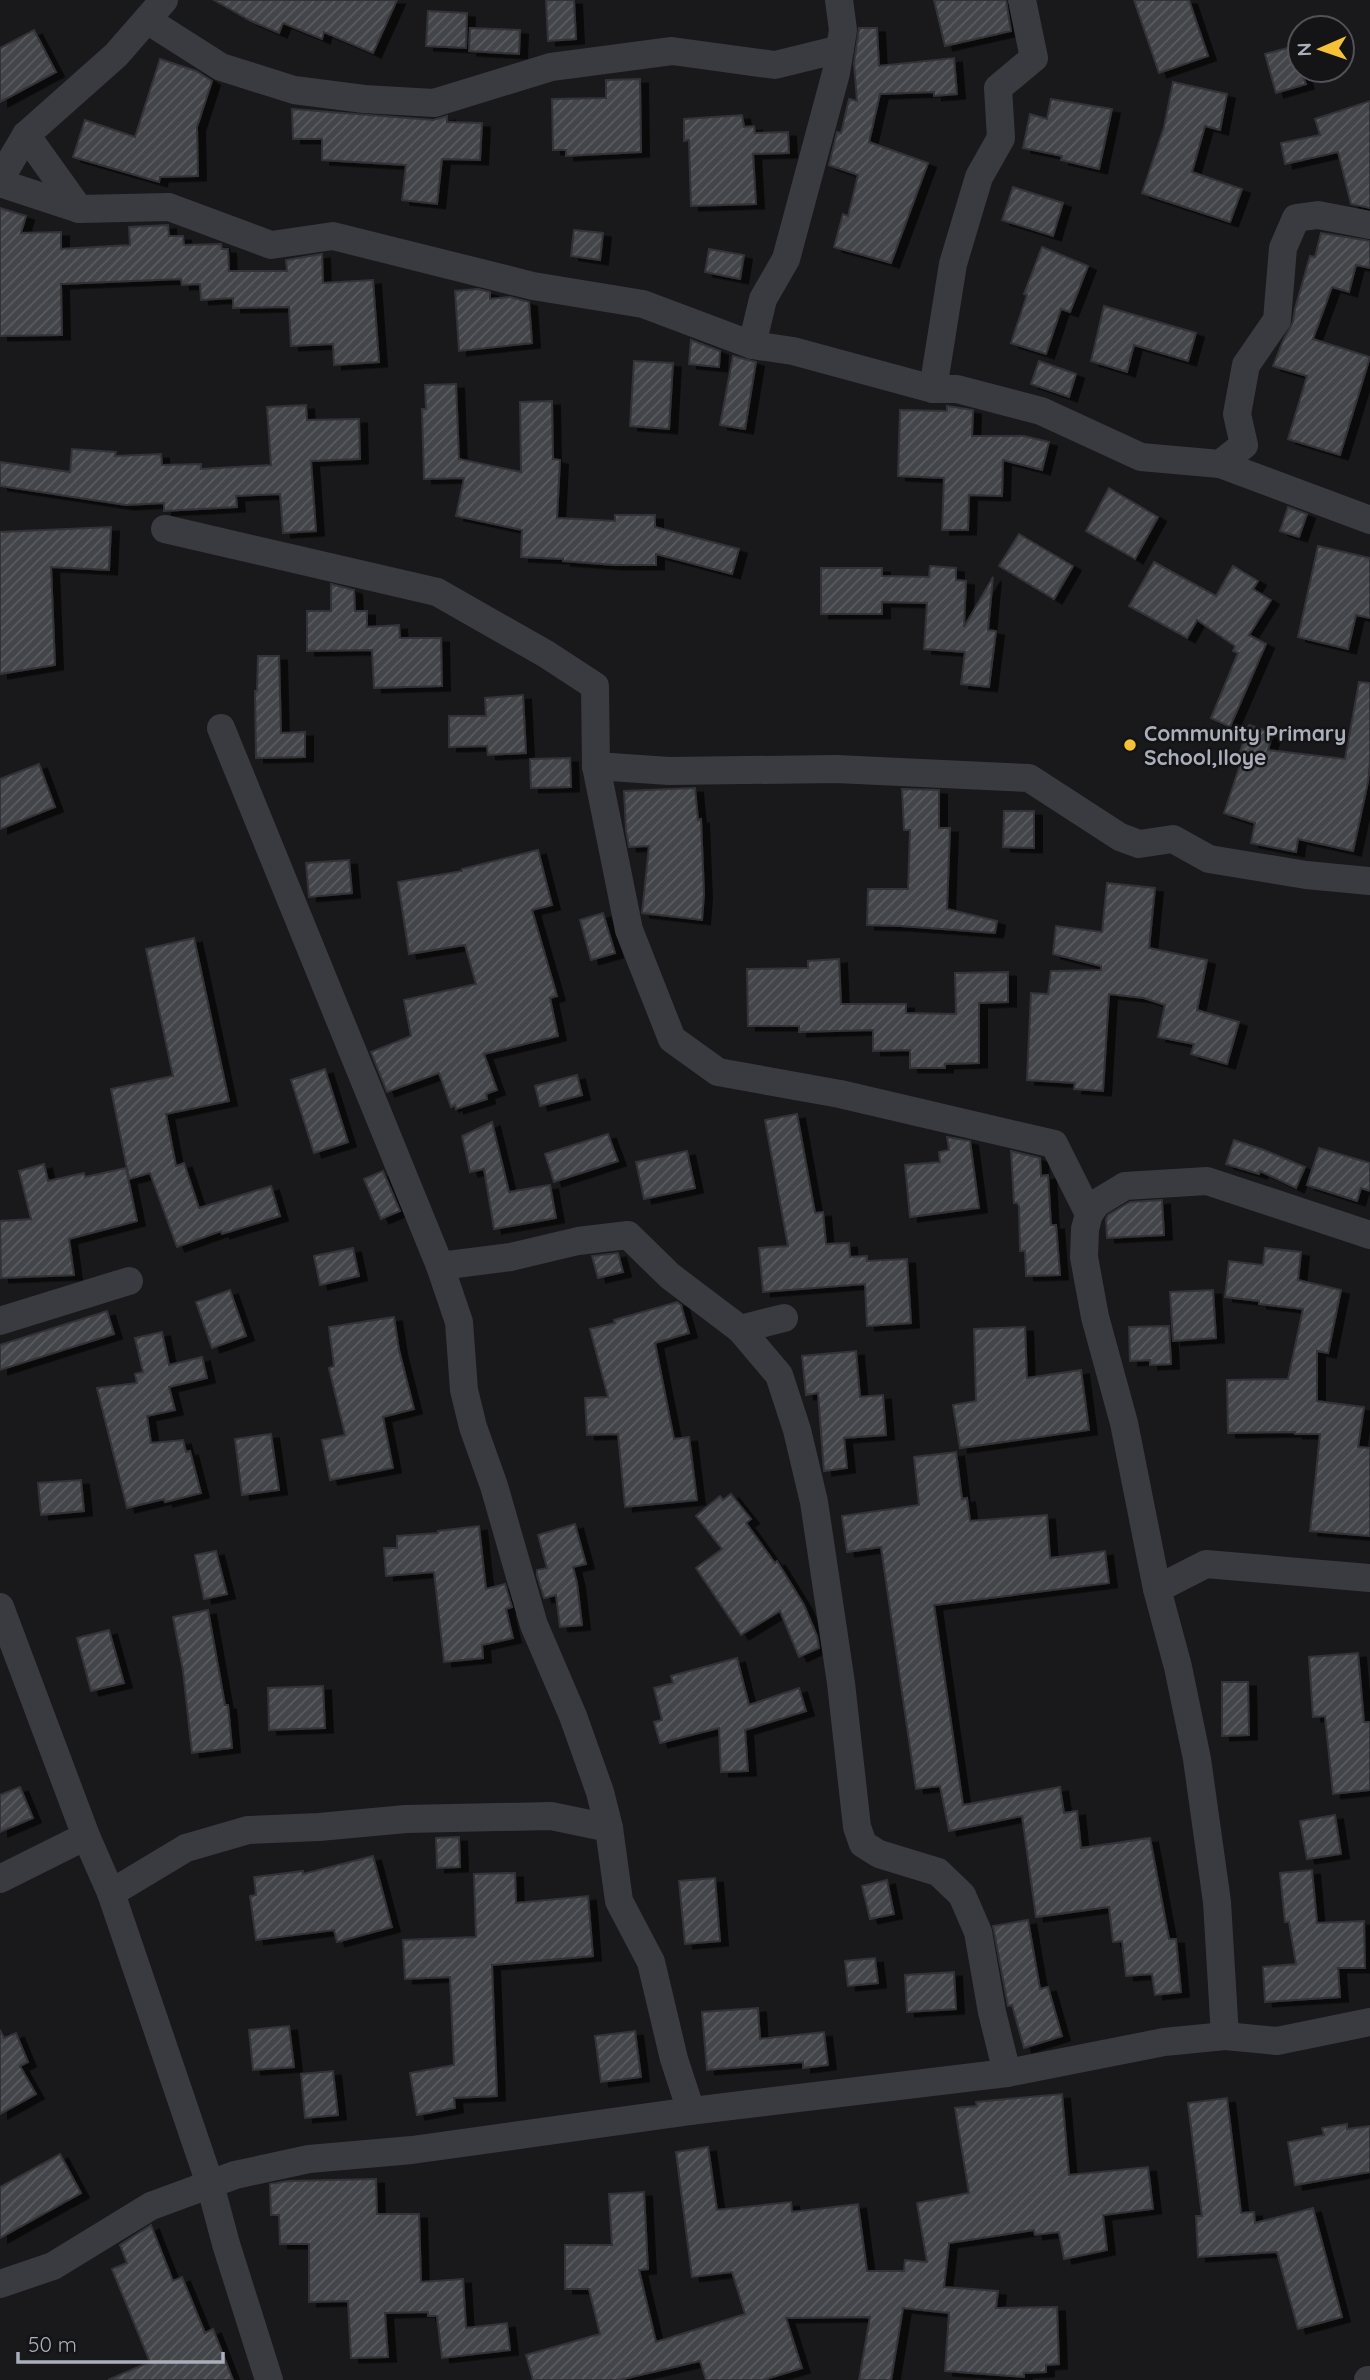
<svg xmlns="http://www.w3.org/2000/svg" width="1370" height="2380" font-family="Quicksand,sans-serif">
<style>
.building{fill:url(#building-hatch);stroke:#333337;stroke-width:2;filter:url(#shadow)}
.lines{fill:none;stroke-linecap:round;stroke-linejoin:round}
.minor{stroke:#3a3b40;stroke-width:28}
.poi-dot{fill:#f5c137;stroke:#141416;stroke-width:2.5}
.labels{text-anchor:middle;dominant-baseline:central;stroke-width:5;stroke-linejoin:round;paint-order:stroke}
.poi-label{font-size:21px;font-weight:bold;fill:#abafbb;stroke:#141416;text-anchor:start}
</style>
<defs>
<pattern id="building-hatch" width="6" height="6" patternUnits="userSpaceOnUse" patternTransform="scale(1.75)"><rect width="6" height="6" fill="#434448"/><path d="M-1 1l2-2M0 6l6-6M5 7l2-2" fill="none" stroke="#5b5c60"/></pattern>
<filter id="shadow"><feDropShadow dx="8" dy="4.5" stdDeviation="0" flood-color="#0009"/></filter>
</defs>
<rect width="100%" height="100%" fill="#19191b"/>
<g class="building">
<path d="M214 0H397L373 53 324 32 322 39 283 23 279 33 251 21Z"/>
<path d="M546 0H574L576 39 548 41Z"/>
<path d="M934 0H1006L1011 31 945 46Z"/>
<path d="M1134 0H1189L1208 56 1159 73Z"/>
<path d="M428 11 467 13 466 48 426 46Z"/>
<path d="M470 28 520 30 519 54 469 51Z"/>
<path d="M859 28H877L879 66 954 58 957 94 934 96V92L880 94 869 142 928 163 891 263 834 247 843 214 848 216 858 175 829 165 837 132 841 133 849 99 857 101 854 63Z"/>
<path d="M34 30 56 72 0 102V48Z"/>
<path d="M1295 46 1300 70 1306 84 1276 93 1265 54Z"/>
<path d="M160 59 196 71 212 81 197 127 198 176 160 177 159 182 73 157 85 120 135 137Z"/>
<path d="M640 79 641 152 566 156V150H553L552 99 606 98V80Z"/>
<path d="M1173 82 1227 94 1220 130 1205 126 1192 172 1242 189 1230 222 1142 193 1164 127Z"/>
<path d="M1051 99 1112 109 1099 169 1061 160 1062 156 1023 148 1030 114 1047 119Z"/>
<path d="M1370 101V208L1351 204 1338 152 1285 164 1281 143 1320 135 1315 119Z"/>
<path d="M292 109 433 120 447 116V122L482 123 480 160 442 159 437 204 402 200 406 165 322 160V139H293Z"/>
<path d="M742 115 744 127 754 126 755 133 788 132 789 153 753 154 756 204 691 206 689 140 684 141V119Z"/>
<path d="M1013 187 1063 203 1053 236 1002 220Z"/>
<path d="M0 208 26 216 21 233 61 232V249L130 245 129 227 168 225 169 236H183L184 245 221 244 222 249H228L229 271H287L286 260 322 254 323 283 373 280 379 362 334 365 333 344 291 346 289 307 233 308V298L201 300 200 284 182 285 181 279 61 284 62 335 0 336Z"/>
<path d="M574 230 603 233 600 260 571 256Z"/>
<path d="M1321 233 1370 241V268L1356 265 1349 292 1332 287 1313 339 1370 357 1340 455 1288 439 1307 376 1273 366 1283 341 1293 322 1295 309 1310 256 1315 257Z"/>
<path d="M1042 247 1088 266 1070 312 1061 309 1046 354 1011 343 1027 295 1024 294Z"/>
<path d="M709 249 744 255 740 279 705 272Z"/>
<path d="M478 289 490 292V299L510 297 529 302 532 343 459 351 455 291Z"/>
<path d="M1104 306 1196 333 1188 361 1134 345 1127 372 1091 361Z"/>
<path d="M691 340 720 351 719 367 689 364Z"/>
<path d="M733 356 756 362 745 429 720 425Z"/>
<path d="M634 361 673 363 669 429 630 426Z"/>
<path d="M1039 361 1076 374 1069 397 1031 384Z"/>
<path d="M456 384 459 459 521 472 520 402 552 401 553 459 560 460 557 518 615 521V515H655V527L739 549 732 574 656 554V565H615L563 561V559L521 557 522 530 456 516 464 478 424 479 422 409H426L425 385Z"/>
<path d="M306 405 307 420 359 419 360 459 311 461 316 531 283 533 280 494 236 496 237 507 164 511V503L126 505 0 486V462L70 472 72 449 116 452 115 456 161 454 162 465 201 464V469L271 465 267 407Z"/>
<path d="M947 406 973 410 972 436H1024L1049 442 1042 470 1003 460 1002 496 969 495 968 530H942L944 478 898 476 900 410 947 411Z"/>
<path d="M1109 488 1158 517 1135 559 1086 531Z"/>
<path d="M1288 507 1307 514 1299 537 1280 531Z"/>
<path d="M111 527 109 570 51 567 55 665 0 674V532Z"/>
<path d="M1019 534 1073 566 1054 599 999 566Z"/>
<path d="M1318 546 1370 558V618L1356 615 1348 649 1298 637Z"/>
<path d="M1154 562 1216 596 1233 566 1258 581 1253 589 1271 600 1249 635 1266 644 1230 727 1211 718 1238 653 1233 651 1235 646 1197 620 1187 638 1129 606Z"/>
<path d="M930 566 956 568V580L966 581 964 627 993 577 988 630 996 631 989 687 961 684 965 652 924 649 927 603 882 602V614H821V568H882V576L929 577Z"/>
<path d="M331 584 354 590 355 611H367V627L399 625 400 638H441L442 686 374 688 372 650 307 651V611H331Z"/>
<path d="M258 656H279L281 733 305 732V757L256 758 255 691H257Z"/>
<path d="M1359 682 1370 683V760L1368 782 1353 851 1298 839 1296 852 1251 843 1255 823 1224 813 1241 762 1237 761 1249 725 1273 733 1268 750 1345 759Z"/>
<path d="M523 695 526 753 488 755 487 746 449 747V716H486L485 698Z"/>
<path d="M570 758 571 787 531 788 530 759Z"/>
<path d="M39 764 55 807 0 829V779Z"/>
<path d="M695 788 698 820 701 819 704 894 702 920 642 913 649 846 629 847 626 830 624 791Z"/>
<path d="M902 789 939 790V828H950L947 909 997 921 995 933 901 926 867 925 868 889H908L910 830H904Z"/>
<path d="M1004 811H1034V848L1003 847Z"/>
<path d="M538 850 552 905 532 910 557 996 550 998 558 1036 484 1054 497 1090 486 1094 487 1099 456 1109 455 1105 451 1107 439 1073 387 1092 371 1052 411 1036 404 1000 476 984 465 945 409 954 398 882 462 871V869Z"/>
<path d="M349 860 352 893 309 897 306 863Z"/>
<path d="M1107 883 1155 888 1149 948 1207 960 1197 1010 1239 1022 1227 1064 1191 1054 1194 1044 1158 1037 1165 1005 1144 998 1109 994 1103 1091 1074 1089 1075 1083 1027 1080 1031 993 1048 994 1051 971 1101 970V966L1053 954 1056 926 1102 932Z"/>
<path d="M603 913 615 953 591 960 580 920Z"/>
<path d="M194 938 229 1101 166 1114 176 1166 184 1163 199 1208 271 1186 280 1216 222 1234 221 1231 177 1247 150 1173 129 1179 111 1089 173 1076 146 949Z"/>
<path d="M839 959 841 1004H906V1013L956 1014 955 973 1008 972V1002L979 1003V1063L945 1064V1068H910V1050L873 1051V1030L799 1032V1026H748L747 969 808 968V961Z"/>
<path d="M325 1069 348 1142 314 1153 291 1080Z"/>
<path d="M577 1075 582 1095 540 1106 535 1086Z"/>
<path d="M797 1114 815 1213 823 1212 826 1244 849 1243 850 1257 867 1256V1261L907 1259 911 1323 867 1326 865 1284 763 1292 759 1248 788 1246 765 1120Z"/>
<path d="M492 1122 509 1192 550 1185 556 1218 494 1229 484 1169 470 1172 462 1136Z"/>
<path d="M608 1134 618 1161 554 1182 545 1154Z"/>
<path d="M947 1137 970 1141 979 1208 910 1217 905 1165 940 1162 939 1152 949 1150Z"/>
<path d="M1234 1140 1264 1150 1305 1167 1296 1188 1260 1171 1259 1174 1226 1164Z"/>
<path d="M1319 1148 1370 1163V1191L1361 1188 1357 1201 1307 1185Z"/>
<path d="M687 1151 695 1188 644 1199 636 1162Z"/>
<path d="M1011 1151 1040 1158 1041 1176 1048 1175 1051 1225H1056L1060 1275 1026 1276 1025 1251H1020L1019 1206 1017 1203H1014Z"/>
<path d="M44 1164 48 1181 84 1173 85 1177 126 1168 137 1221 69 1239 74 1275 1 1278 0 1221 31 1219 19 1171Z"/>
<path d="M383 1171 400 1211 381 1219 364 1179Z"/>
<path d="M1162 1200 1164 1235 1107 1238 1106 1219 1108 1215 1130 1202Z"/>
<path d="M353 1248 359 1276 320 1285 314 1256Z"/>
<path d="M1265 1248 1301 1252 1298 1280 1341 1290 1328 1353 1317 1351V1401L1364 1407 1358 1447 1370 1448V1536L1310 1531 1320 1434H1295V1432L1228 1433 1227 1380 1288 1379 1303 1309 1259 1304V1301L1225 1297 1229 1261 1263 1265Z"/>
<path d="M618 1253 623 1272 598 1278 592 1256Z"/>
<path d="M230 1290 246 1336 212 1348 196 1302Z"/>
<path d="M1213 1290 1216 1338 1173 1341 1170 1292Z"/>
<path d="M677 1302 681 1305 689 1333 655 1343 674 1439 689 1437 697 1500 625 1507 618 1434 587 1435 585 1398 608 1397 590 1329 615 1323 614 1320Z"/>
<path d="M107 1311 114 1334 0 1370V1345Z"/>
<path d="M394 1317 399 1350 414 1409 383 1417 393 1468 330 1480 322 1440 345 1435 329 1368 334 1366 329 1327Z"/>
<path d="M1169 1326 1171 1364 1150 1365V1360L1130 1361 1129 1327Z"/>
<path d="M1025 1327 1027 1378 1081 1370 1089 1430 960 1448 953 1405 976 1401 974 1329Z"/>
<path d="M162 1332 169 1365 202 1357 207 1378 169 1387 175 1410 147 1416 151 1443 183 1440 186 1452 190 1451 201 1493 165 1502 164 1499 127 1508 97 1388 137 1383 135 1374 143 1372 135 1338Z"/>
<path d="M856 1351 860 1397 883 1395 886 1435 844 1438 847 1468 824 1471 818 1393 806 1395 802 1356Z"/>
<path d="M271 1434 279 1490 242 1495 235 1439Z"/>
<path d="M956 1452 962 1499 967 1498 970 1521 1047 1515 1050 1558 1105 1551 1109 1583 934 1605 963 1805 1060 1787 1064 1813 1077 1811 1081 1848 1150 1838 1169 1939H1176L1181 1992 1155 1995 1152 1974 1126 1976 1122 1941 1113 1942 1109 1907 1036 1917 1022 1816 949 1831 940 1786 916 1789 881 1547 847 1552 842 1516 919 1505 914 1457Z"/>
<path d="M81 1480 84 1511 41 1515 38 1483Z"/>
<path d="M731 1494 751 1519 746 1523 775 1563 777 1561 804 1605 817 1636 819 1648 799 1657 780 1611 741 1635 696 1568 722 1549 696 1516 720 1496 723 1500Z"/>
<path d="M575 1524 586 1564 573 1567 577 1583 582 1625 560 1627 556 1595 544 1598 537 1575V1570L547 1568 538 1535Z"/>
<path d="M479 1526 486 1589 505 1584 512 1607 506 1609 513 1638 482 1645 483 1658 444 1662 434 1572 386 1576 384 1548H397V1536L438 1533V1531Z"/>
<path d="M216 1551 227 1594 204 1599 195 1555Z"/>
<path d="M208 1610 225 1705H228L232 1748 192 1753 183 1671 173 1617Z"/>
<path d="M109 1630 124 1683 91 1691 77 1638Z"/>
<path d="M1358 1653 1364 1722H1370V1790L1333 1794 1325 1716 1313 1717 1309 1657Z"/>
<path d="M737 1658 749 1705 799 1688 806 1711 745 1730 748 1771 721 1772 719 1728 660 1743 654 1722 662 1720 654 1688 673 1683 671 1676Z"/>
<path d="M1222 1682H1248L1249 1735 1222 1736Z"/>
<path d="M323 1686 325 1728 269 1730 268 1688Z"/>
<path d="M20 1787 33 1818 0 1832V1795Z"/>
<path d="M1335 1815 1341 1854 1307 1859 1300 1821Z"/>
<path d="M459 1837 460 1867 437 1868 436 1838Z"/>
<path d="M373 1856 392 1927 337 1942 334 1930 256 1940 250 1896 256 1895 254 1877 303 1871V1874Z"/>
<path d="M1312 1870 1317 1923 1364 1921 1365 1968H1338L1340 1997 1265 2002 1263 1967 1296 1964 1289 1922H1285L1280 1873Z"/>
<path d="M515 1873 516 1903 588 1896 593 1956 492 1965 497 2096 454 2098 455 2108 417 2115 410 2073 454 2065 450 1977 405 1979 403 1940 476 1937 474 1874Z"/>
<path d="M715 1878 720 1941 685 1944 679 1881Z"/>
<path d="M887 1880 894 1914 870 1919 862 1886Z"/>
<path d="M1028 1920 1040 1989 1048 1987 1062 2036 1024 2048 1012 2005 1008 2006 993 1926Z"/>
<path d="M875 1958 878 1983 848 1986 845 1961Z"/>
<path d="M954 1972 956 2009 907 2012 905 1975Z"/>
<path d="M758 2008 760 2039 824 2032 828 2065 803 2068V2062L707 2070 702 2012Z"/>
<path d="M289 2026 294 2067 253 2070 249 2030Z"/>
<path d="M0 2030 4 2038 16 2033 28 2062 20 2066 36 2094 0 2114Z"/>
<path d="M635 2031 641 2077 601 2082 595 2036Z"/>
<path d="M333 2071 338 2115 305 2118 301 2074Z"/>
<path d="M1062 2094 1069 2175 1148 2167 1153 2209 1103 2215 1107 2250 1064 2259 1059 2232 1035 2235 1034 2230 949 2243 944 2287 998 2291 996 2308 1057 2307 1059 2364 1046 2365V2372L1024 2373V2377L945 2371 949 2313 903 2308 891 2380H859L870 2317 786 2318 802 2368 763 2380H706L700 2361 619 2380H533L526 2355 600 2334 589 2289H565V2245H612L609 2194 644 2192 648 2269 639 2270 656 2342 745 2314 732 2272 692 2277 676 2152 708 2147 717 2210 791 2202 792 2212 858 2204 867 2271H904L905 2260 927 2262 917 2203 969 2193 955 2108 977 2106 976 2102Z"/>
<path d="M1227 2098 1241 2213 1254 2212 1255 2223 1313 2208 1342 2317 1298 2329 1277 2252 1198 2257 1196 2216H1202L1188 2103Z"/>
<path d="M1347 2124V2129L1370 2126V2172L1295 2185 1288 2142 1324 2135 1322 2128Z"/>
<path d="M60 2154 81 2193 0 2238V2187Z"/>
<path d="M376 2179 377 2214H419L421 2282 463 2279 466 2328 507 2323 510 2350 442 2358 437 2316H428V2312L385 2313 388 2357 351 2358 348 2301 309 2302V2244H280L279 2215H271L270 2184 288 2181Z"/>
<path d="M151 2225 173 2281 182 2277 205 2333 213 2329 233 2380H108L150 2362 112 2269 127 2263 120 2245Z"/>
</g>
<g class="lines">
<g class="minor">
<path d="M147 20 221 67 294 90 364 99 434 103 551 67 672 51 775 65 840 49"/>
<path d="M26 135 79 209"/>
<path d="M0 179 26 135 116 55 164 0"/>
<path d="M0 183 79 209 169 207 271 245 333 236 533 286 643 304 752 345 793 351 933 389H957L1041 411 1141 457 1220 464 1244 445 1237 414 1246 365 1277 320 1283 248 1296 218 1318 215 1370 225"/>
<path d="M752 345 763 299 786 259 836 73 843 30 839 0"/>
<path d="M933 389 953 264 979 177 1001 138 998 88 1034 58 1022 0"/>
<path d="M1220 464 1370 520"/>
<path d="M165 529 437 592 546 654 595 686 596 766 669 771 836 769 1029 778 1120 837 1139 844 1173 839 1209 859 1306 875 1370 881"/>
<path d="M221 728 440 1266 459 1322 464 1390 473 1427 494 1486 534 1625 573 1716 600 1792 609 1828 619 1901 651 1962 674 2059 691 2111"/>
<path d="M596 766 629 930 672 1039 718 1072 840 1094 1054 1144 1089 1214"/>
<path d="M440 1266 511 1257 578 1241 628 1235 670 1276 740 1329 779 1375 797 1430 814 1502 841 1683 857 1827 863 1844 879 1854 938 1872 962 1895 978 1932 992 2012 1007 2073"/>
<path d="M0 1321 129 1281"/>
<path d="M740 1329 784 1318"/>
<path d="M1157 1589 1206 1564 1370 1578"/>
<path d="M0 1607 86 1836 111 1893 210 2184 226 2244 269 2380"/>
<path d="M0 1879 86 1836"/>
<path d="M111 1893 186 1848 248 1830 319 1827 406 1819 551 1816 609 1828"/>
<path d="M1225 2036 1217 1902 1197 1759 1178 1667 1157 1589 1124 1423 1095 1317 1084 1257 1085 1229 1089 1214 1097 1203 1125 1186 1207 1181 1370 1235"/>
<path d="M0 2284 53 2266 151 2206 235 2175 309 2159 412 2150 691 2111 1007 2073 1164 2042 1225 2036 1277 2041 1370 2022"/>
<path d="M1368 2380H1370"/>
</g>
</g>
<circle class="poi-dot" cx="1130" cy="745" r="7"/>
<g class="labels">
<g class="poi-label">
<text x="1144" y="733">Community Primary<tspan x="1144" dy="24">School,Iloye</tspan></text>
</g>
</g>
<g transform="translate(1321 49) rotate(268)"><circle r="33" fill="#141416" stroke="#505258" stroke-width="2"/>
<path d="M0-5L12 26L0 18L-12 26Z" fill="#f5c137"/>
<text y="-10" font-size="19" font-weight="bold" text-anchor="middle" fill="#abafbb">N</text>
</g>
<path d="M18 2352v10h205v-10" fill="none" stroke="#abafbb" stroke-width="3.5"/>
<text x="28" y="2352" font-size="21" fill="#abafbb" stroke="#141416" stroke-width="5" paint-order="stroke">50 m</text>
</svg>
